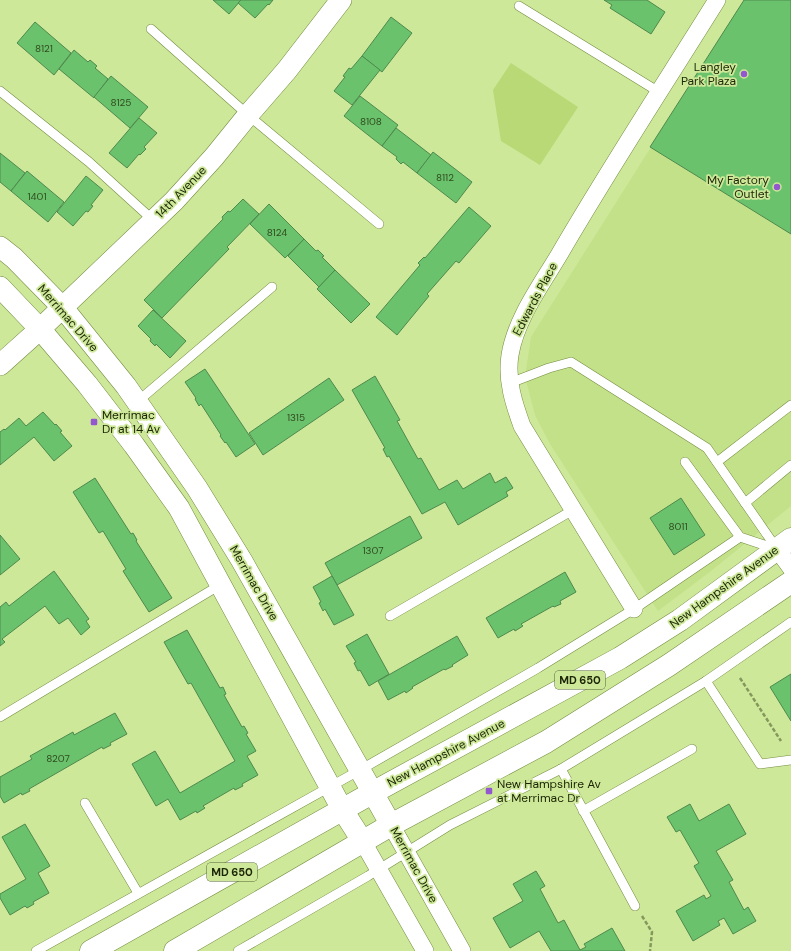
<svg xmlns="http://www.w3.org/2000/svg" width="791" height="951" font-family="'DM Sans',sans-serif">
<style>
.built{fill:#c3e189}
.green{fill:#b8d976}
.building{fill:#6bc26c;stroke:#4e894e}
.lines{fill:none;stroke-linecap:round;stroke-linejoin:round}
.service-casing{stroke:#748d40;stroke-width:10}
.minor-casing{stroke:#748d40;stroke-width:18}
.tertiary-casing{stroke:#748d40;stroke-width:22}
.primary-casing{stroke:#748d40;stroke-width:23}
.path{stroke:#84975c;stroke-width:2.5;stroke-dasharray:4 2;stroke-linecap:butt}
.service{stroke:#fff;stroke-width:9}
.minor{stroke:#fff;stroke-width:17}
.tertiary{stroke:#fff;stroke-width:21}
.primary{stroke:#fff;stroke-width:22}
.poi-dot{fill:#9358cf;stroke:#cde899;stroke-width:1.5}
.labels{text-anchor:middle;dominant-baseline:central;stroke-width:3.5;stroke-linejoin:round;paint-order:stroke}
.number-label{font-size:10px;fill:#304c1f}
.shield{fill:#cde899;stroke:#516031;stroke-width:1}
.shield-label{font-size:11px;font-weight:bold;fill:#1c2505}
.poi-label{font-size:12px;fill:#1c2505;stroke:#cde899;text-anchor:end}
.street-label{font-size:12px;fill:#1c2505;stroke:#cde899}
</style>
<rect width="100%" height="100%" fill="#cde899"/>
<path class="built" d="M744 0H791V506L711 571 658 611 550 444 535 415 525 377 531 337Z"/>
<path class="green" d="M511 63 578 107 540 165 501 141 493 90Z"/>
<g class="building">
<path d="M213 0H241L229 14Z"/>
<path d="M241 0H273L269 5 268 4 255 18 238 3Z"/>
<path d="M604 0H647L665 12 651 34 610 8 612 5Z"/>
<path d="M744 0H791V234L650 147Z"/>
<path d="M391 17 412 33 382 72 362 56Z"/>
<path d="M35 22 71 53 54 75 17 43Z"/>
<path d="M74 50 88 62 90 60 97 66 95 68 108 79 94 98 59 69Z"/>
<path d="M362 56 380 70 352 105 334 91 345 77 343 76 349 68 351 69Z"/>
<path d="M111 76 148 107 130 128 94 97Z"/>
<path d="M360 96 398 125 382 146 344 116Z"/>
<path d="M139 118 157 133 144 147 146 149 140 155 139 154 127 168 109 153Z"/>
<path d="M396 128 431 155 417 173 403 162 401 164 396 159 397 157 382 146Z"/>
<path d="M433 152 472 182 456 203 417 173Z"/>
<path d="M0 153 25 173 11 191 0 182Z"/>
<path d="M27 171 64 202 48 222 11 191Z"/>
<path d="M86 176 103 190 91 205 93 206 88 212 86 211 73 226 57 212Z"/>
<path d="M243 199 259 214 227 247 229 249 162 318 144 300 223 219 222 217 228 211 230 212Z"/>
<path d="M269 204 304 239 285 258 250 224Z"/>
<path d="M469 207 491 226 459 263 456 261 427 294 429 296 397 335 376 317 420 265 418 263 424 257 425 258Z"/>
<path d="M304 239 316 251 318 250 324 256 322 257 335 270 319 287 288 256Z"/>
<path d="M335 270 370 304 351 323 317 289Z"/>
<path d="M153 310 186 341 170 358 156 344 155 346 150 341 151 339 138 326Z"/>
<path d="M205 369 255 444 236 457 226 442 225 443 220 436 221 435 201 404 199 406 195 399 196 398 185 382Z"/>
<path d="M375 376 400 420 397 421 418 459 421 458 439 490 457 480 463 489 490 473 495 483 506 477 513 488 506 492 508 496 458 525 445 502 422 514 389 456 387 457 383 449 385 448 352 390Z"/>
<path d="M329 378 344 400 263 455 249 433Z"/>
<path d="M43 412 55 425 56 424 62 431 60 432 72 446 54 461 34 437 0 465V432L4 429 5 430 19 418 26 426Z"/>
<path d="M95 478 131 534 133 533 137 540 136 541 172 598 149 612 123 571 126 569 103 531 99 533 73 492Z"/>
<path d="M681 498 705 535 674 555 650 518Z"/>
<path d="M410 516 422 538 337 585 325 563Z"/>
<path d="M0 535 20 559 0 575Z"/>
<path d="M54 571 89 619 86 621 90 627 81 635 68 618 59 624 45 606 2 639 5 642 0 646V607L6 602 9 606Z"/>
<path d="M565 572 576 592 560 601 561 604 554 607 553 606 521 624 523 626 515 631 514 629 498 638 486 618Z"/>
<path d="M332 576 354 615 334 625 325 609 323 611 319 603 321 602 313 587Z"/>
<path d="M187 630 220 688 223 687 226 694 224 695 242 727 244 726 248 733 246 734 256 751 247 756 258 775 242 784 243 786 235 790 234 788 203 806 205 808 197 813 196 811 180 820 168 799 156 806 132 764 155 751 180 793 235 761 191 683 188 684 164 642Z"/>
<path d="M367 634 389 674 369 686 360 670 358 671 354 663 356 662 346 646Z"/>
<path d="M457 636 468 655 452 665 453 666 445 670 444 669 412 687 413 688 406 693 405 691 388 700 378 681Z"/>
<path d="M791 674V721L770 687Z"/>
<path d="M115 713 127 734 110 743 111 745 103 749 102 747 29 789 30 791 22 795 21 793 4 803 0 796V777L32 759 30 756 73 732 74 735Z"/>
<path d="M690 804 699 821 729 804 746 834 716 851 733 880 729 882 744 910 748 907 756 921 733 934 724 918 718 921 720 925 693 941 676 911 704 895 706 899 711 896 694 866 699 863 680 830 676 832 667 817Z"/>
<path d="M25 824 50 866 38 873 49 893 33 902 34 904 27 908 25 906 10 915 0 898V894L26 879 2 837Z"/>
<path d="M536 871 545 886 540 889 558 923 564 920 580 950 586 947 584 944 612 928 625 951H551L539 931 510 948 493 918 523 901 513 884Z"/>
</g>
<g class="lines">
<g class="service-casing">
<g id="service">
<path d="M519 6 659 92"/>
<path d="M151 29 248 115 379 224"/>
<path d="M0 91 89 162 154 221"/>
<path d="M510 383 549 368 571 362 707 448 777 549"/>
<path d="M137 402 272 287"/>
<path d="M685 462 740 537 776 549"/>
<path d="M717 462 791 405"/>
<path d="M745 503 791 465"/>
<path d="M390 616 573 510"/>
<path d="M706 681 760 764 791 760"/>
<path d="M0 717 220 585"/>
<path d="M561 769 635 906"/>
<path d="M85 803 138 893"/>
<path d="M583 811 692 749"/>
<path d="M36 951 360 770 538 668 634 609 740 537"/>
<path d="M238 951 368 876 450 825 561 769 706 681 791 622"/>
</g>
</g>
<g class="minor-casing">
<g id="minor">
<path d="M777 549 791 568"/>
<path d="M634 609 522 426C514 404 506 380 510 355 516 319 540 287 559 255 609 169 664 85 717 0"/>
<path d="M391 825 462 951"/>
<path d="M363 842 425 951"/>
</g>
</g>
<g class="tertiary-casing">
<g id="tertiary">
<path d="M0 247 14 258 63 308 126 386 197 488 242 561 391 825"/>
<path d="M0 287 40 329 87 384 134 445 179 508 342 809 363 842"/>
<path d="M0 365 40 329 174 201 214 157 248 115 287 70 341 0"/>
</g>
</g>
<g class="primary-casing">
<g id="primary">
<path d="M91 951 372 793 620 658 680 620 791 539"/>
<path d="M175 951 391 825 546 742 669 665 791 582"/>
</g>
</g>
<g class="path">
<path d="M740 678 781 741"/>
<path d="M642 916 652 932 650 951"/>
</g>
<use href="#service" class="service"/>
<use href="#minor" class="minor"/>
<use href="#tertiary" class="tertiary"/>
<use href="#primary" class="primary"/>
</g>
<g class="poi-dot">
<circle cx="744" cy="74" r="4"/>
<circle cx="777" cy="187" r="4"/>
<rect x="90" y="418" width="8" height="8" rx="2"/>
<rect x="485" y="787" width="8" height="8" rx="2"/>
</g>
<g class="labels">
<g class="number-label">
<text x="44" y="48">8121</text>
<text x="121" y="102">8125</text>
<text x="371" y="121">8108</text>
<text x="445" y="177">8112</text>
<text x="37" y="196">1401</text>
<text x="277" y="232">8124</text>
<text x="296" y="417">1315</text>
<text x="678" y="526">8011</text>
<text x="373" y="550">1307</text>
<text x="58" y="758">8207</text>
</g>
<g class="shield">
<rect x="555" y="671" width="50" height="18" rx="3"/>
<rect x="207" y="863" width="50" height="18" rx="3"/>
</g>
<g class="shield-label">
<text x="580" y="680">MD 650</text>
<text x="232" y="872">MD 650</text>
</g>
<g class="poi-label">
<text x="736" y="67">Langley<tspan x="736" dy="14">Park Plaza</tspan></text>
<text x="769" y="180">My Factory<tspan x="769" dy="14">Outlet</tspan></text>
<text x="102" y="415" text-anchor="start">Merrimac<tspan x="102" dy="14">Dr at 14 Av</tspan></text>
<text x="497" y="784" text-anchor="start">New Hampshire Av<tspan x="497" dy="14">at Merrimac Dr</tspan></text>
</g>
<g class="street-label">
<text transform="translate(181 192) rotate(-46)">14th Avenue</text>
<text transform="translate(535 299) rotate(-62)">Edwards Place</text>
<text transform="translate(68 318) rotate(49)">Merrimac Drive</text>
<text transform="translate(254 583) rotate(60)">Merrimac Drive</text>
<text transform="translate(724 587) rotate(-36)">New Hampshire Avenue</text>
<text transform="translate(446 753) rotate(-28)">New Hampshire Avenue</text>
<text transform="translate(414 865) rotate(61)">Merrimac Drive</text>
</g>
</g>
</svg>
